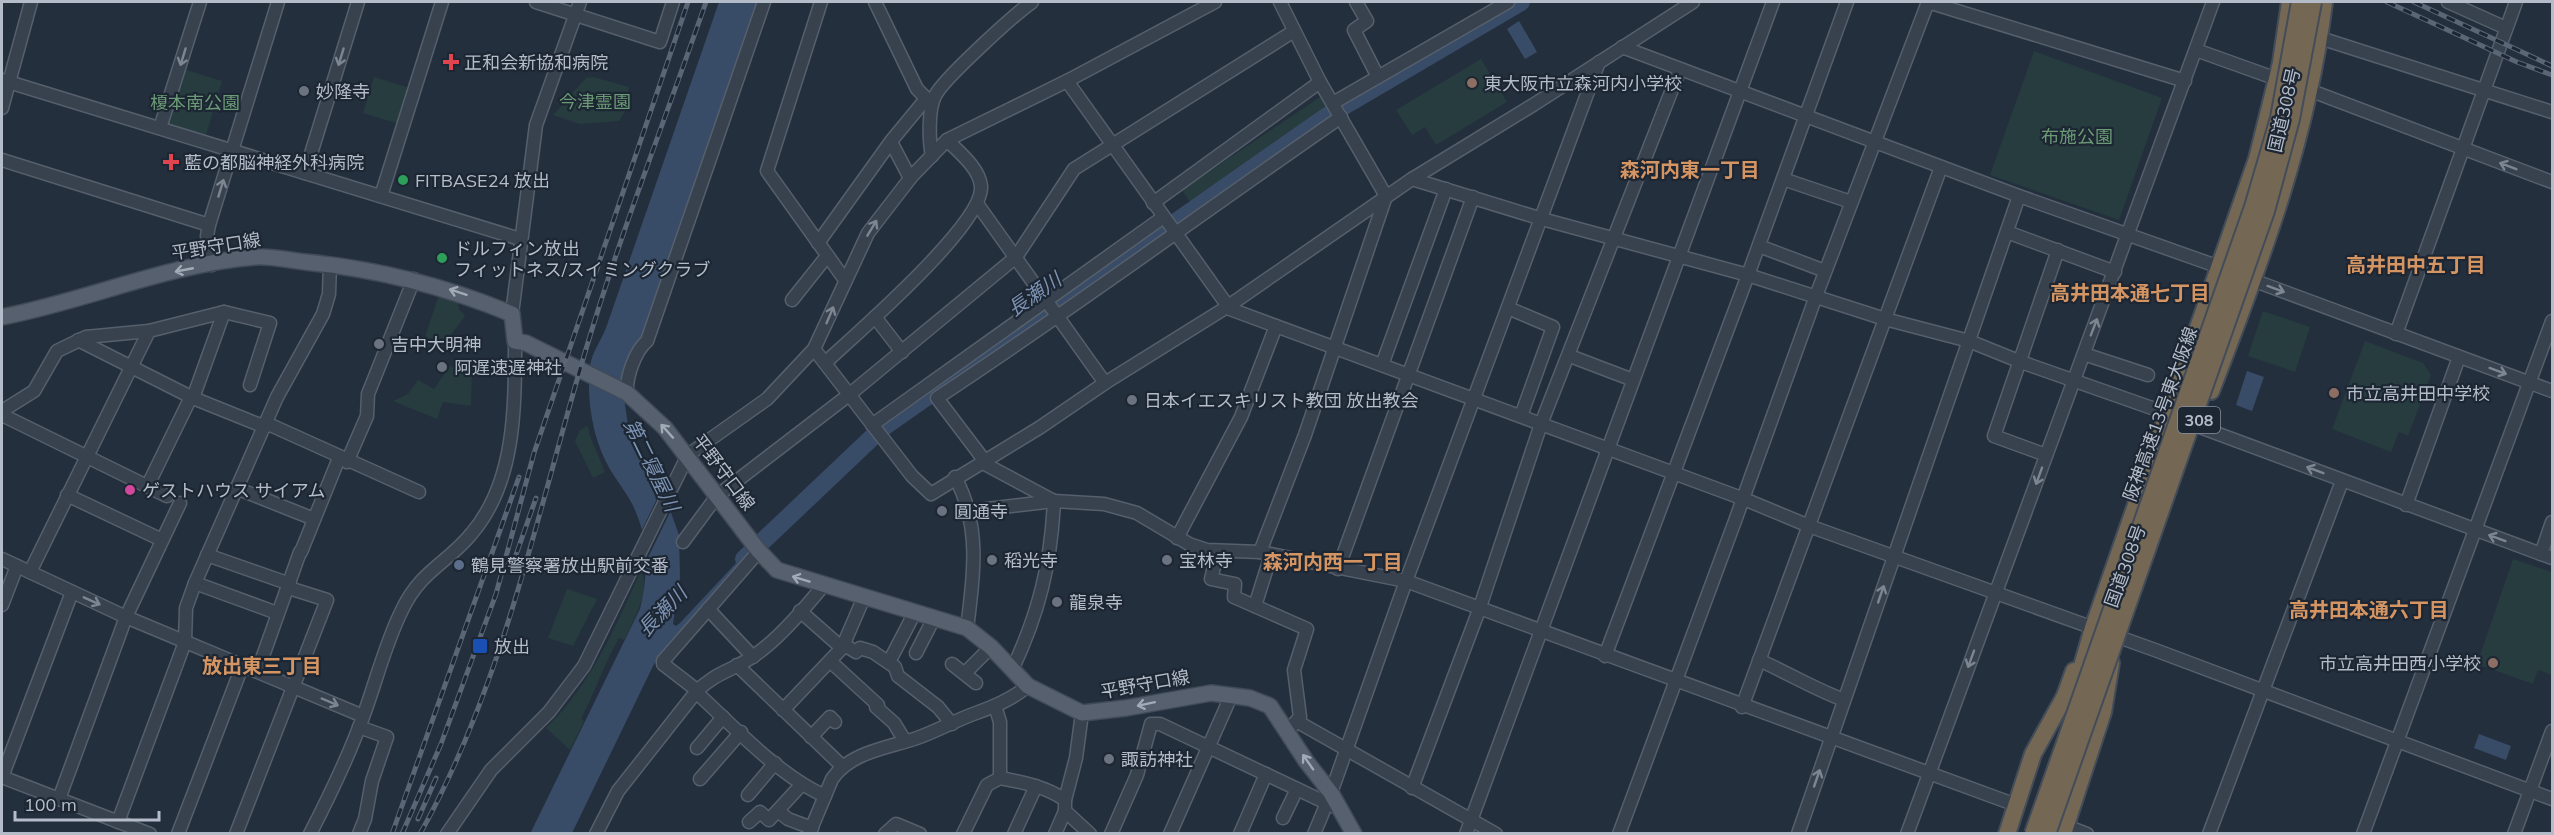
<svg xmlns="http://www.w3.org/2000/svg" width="2554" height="835" font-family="Mulish,'Noto Sans JP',sans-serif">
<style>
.green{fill:#263c3f}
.water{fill:#394c67}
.pier{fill:#242f3e}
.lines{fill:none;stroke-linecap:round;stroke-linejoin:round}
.river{stroke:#394c67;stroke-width:18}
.minor-casing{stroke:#565f6c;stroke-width:15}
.major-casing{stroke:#414a57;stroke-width:18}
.highway-casing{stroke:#434c59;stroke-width:20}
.minor{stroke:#38414e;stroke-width:12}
.major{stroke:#56606e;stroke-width:15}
.highway{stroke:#746855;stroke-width:16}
.rail-casing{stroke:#5a6575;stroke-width:5}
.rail{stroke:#1d2633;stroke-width:3;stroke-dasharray:9;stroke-linecap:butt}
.highway-bridge-casing{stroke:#434c59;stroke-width:20;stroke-linecap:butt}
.highway-bridge{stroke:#746855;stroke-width:16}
.oneway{stroke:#7c8592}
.oneway2{stroke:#a1aab7}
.health-dot{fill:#e0444e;stroke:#1d2633;stroke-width:2}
.education-dot{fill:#8d6e63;stroke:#1d2633;stroke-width:2}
.worship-dot{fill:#6b7280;stroke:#1d2633;stroke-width:2}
.leisure-dot{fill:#2e9e5b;stroke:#1d2633;stroke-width:2}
.hotel-dot{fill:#d1479c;stroke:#1d2633;stroke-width:2}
.service-dot{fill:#5c6f8a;stroke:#1d2633;stroke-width:2}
.transit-dot{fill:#1a4fb4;stroke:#1d2633;stroke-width:2}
.labels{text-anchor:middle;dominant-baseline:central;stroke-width:4.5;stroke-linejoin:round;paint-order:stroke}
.shield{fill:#1d2633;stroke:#878f9c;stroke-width:1.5}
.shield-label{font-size:16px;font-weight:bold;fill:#b4bcc9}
.poi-label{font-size:18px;fill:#b4bcc9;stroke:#1d2633;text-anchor:start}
.park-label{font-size:18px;fill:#6b9a76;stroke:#1d2633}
.street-label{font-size:18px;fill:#b4bcc9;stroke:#1d2633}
.neighbourhood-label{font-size:20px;font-weight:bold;fill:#d59563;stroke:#1d2633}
.water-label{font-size:20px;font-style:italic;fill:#7c92b1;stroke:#1d2633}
</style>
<rect width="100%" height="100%" fill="#242f3e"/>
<g class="green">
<path d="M2034 51 2162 98 2119 220 1990 175Z"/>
<path d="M1481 59 1507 102 1436 145 1425 127 1412 135 1396 110Z"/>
<path d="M183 69 222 81 206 135 167 123Z"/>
<path d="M374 77 410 88 399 124 363 113Z"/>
<path d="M593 77 629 87 626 110 619 121 580 124 553 115 586 78Z"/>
<path d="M1320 97 1329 110 1190 202 1182 190Z"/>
<path d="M439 295 458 301 459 309 465 316 447 340 429 346 423 343Z"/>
<path d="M2263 311 2310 327 2295 372 2248 356Z"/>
<path d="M2365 341 2423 363 2431 375 2408 436 2399 432 2391 452 2332 429Z"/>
<path d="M450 366 464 371 472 368 471 406 443 402 437 419 393 401 408 394 418 380 434 389Z"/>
<path d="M588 426 590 436 605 472 593 478 575 441 580 430Z"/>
<path d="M2513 559 2552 572V675L2538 670 2533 684 2477 664Z"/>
<path d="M641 571C651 590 633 622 624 640L619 638C604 664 595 692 581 719L584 721 570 750 546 728C592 684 615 627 641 571Z"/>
<path d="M567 589 597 599 573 646 548 638Z"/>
</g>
<g class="water">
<path d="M719 2H760L644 336 639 339 636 346 624 398 629 432 661 485 679 535 680 578 673 624 676 626 680 623 752 546 760 547 654 664 572 833 530 834 640 609C648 576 649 541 635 510 629 496 619 484 611 471 593 441 586 400 590 366 592 352 601 341 606 328Z"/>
<path d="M1519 21 1537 52 1525 59 1507 29Z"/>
<path d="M2247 371 2264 377 2252 411 2236 405Z"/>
<path d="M2479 734 2511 746 2506 760 2474 748Z"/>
</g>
<path class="pier" d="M664 484 673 506 643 568 640 534Z"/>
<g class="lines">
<path class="river" d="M744 559 881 429 1327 116 1521 2"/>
<g class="minor-casing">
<g id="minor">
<path d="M536 2 660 42 673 2"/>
<path d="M821 2 767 171 845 280"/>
<path d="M875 2 917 89 932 104"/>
<path d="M1356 2 1367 21 1354 30 1378 77"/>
<path d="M1928 2 2185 81"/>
<path d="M2448 2 2506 28"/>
<path d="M2320 38 2552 112"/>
<path d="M1622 47 2019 196 2225 269"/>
<path d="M2196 50 2277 79"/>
<path d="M2 80 520 239"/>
<path d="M1067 81 1230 309 1744 499 1809 526 2155 650 2552 799"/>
<path d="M2309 90 2552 182"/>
<path d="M1333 103 1508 2"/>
<path d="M2 108 31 2"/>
<path d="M160 128 200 2"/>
<path d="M891 142 910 178"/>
<path d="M932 156C929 141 928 109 935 96 942 80 1015 14 1032 2"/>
<path d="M2 160 209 225"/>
<path d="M305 173 358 2"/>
<path d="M1412 179 1542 219 1748 275 1885 319 1969 341 2021 362 2169 414"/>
<path d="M1783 179 1851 202"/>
<path d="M381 196 442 2"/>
<path d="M1153 203 1320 82"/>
<path d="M978 205 1105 383"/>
<path d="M2007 232 2115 272"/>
<path d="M818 243 892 140 925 100"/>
<path d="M1759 246 1825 271"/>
<path d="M212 265 207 236 209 225 278 2"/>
<path d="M2247 278 2552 391"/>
<path d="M792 300 827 256"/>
<path d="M1508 308 1553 327 1521 416"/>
<path d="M512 314 536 125 580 2"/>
<path d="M875 317 902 352"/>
<path d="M2396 334 2516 2"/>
<path d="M78 340 193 398 265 427"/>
<path d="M814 349 912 476 931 494 1039 428 1105 383 1227 307 1412 179 1533 105 1693 2"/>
<path d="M2084 354 2148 375"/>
<path d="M1570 356 1633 380"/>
<path d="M826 362C856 334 985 223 981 186 979 168 960 153 947 140"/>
<path d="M1382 365 1446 189"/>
<path d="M627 393C626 377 635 351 647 341L764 2"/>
<path d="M193 398 224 312"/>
<path d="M2 411 34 391 57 351 86 337 149 331 224 312 270 323 250 385"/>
<path d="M2 415 167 496"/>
<path d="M266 423 419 492"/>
<path d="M872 425 1162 218"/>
<path d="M2197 426 2552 558"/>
<path d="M2046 455 1994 436 2058 250"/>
<path d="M984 460 937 398C1074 308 1206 210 1341 117"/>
<path d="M347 462 367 416 368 394 414 279"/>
<path d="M981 462 1054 501"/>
<path d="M955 477C981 525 974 576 967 628"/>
<path d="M148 485 191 397"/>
<path d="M236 488 314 519"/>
<path d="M67 495 162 540"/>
<path d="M2406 505 2459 357"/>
<path d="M970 511 1054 501 1104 504 1137 513 1189 544 1207 550 1260 552 1406 581 2016 805"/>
<path d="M1177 538 1241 417 1276 326"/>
<path d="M683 542 717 496 850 394 1016 257 1074 169 1294 31"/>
<path d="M1218 551 1211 579 1235 584 1234 597 1307 629 1294 670 1300 717 1288 731"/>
<path d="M301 552 339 458"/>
<path d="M1260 552 1305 435 1386 196 1320 82 1280 2"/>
<path d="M2541 554 2552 522"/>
<path d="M207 555 290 584"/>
<path d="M2 559 126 617 363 716"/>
<path d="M1338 569 1473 197"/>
<path d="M30 572 149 331"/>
<path d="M195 583 277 613"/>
<path d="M2 605 17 566"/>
<path d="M1255 606 1271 555"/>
<path d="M708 609 753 657"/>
<path d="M800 611 842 648"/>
<path d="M843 644 856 652 860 648 873 652 895 667 898 676 938 707 952 724"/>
<path d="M916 653 934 618"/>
<path d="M1605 656 1748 275 1847 2"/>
<path d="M1759 660C1788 673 1814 689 1844 700"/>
<path d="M831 662 878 705 876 707 894 723 905 741"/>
<path d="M889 662 915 612"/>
<path d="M952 664 976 683"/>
<path d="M737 665 843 767"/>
<path d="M258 670 300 552"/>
<path d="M1012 670C1039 613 1051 564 1054 501"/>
<path d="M965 673 991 647"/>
<path d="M698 691 663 664V661L759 551"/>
<path d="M696 692C734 727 778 775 825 796"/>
<path d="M995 706 1000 722V778"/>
<path d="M1742 707 1941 167"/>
<path d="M783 710 842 648 864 597"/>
<path d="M1298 722 1496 834"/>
<path d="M811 737 830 717 835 722"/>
<path d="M697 748 723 717"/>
<path d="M2 777 72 592"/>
<path d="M2 777 150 834"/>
<path d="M700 779 741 732"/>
<path d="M1412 788 1479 610 1541 424 1680 69"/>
<path d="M748 795 775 763"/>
<path d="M59 799 126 617 180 503"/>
<path d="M1065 800 1076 758 1082 713"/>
<path d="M778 811 788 819 812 828"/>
<path d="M1283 818 1297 789"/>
<path d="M118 822 185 642 186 608 195 583 277 397 323 314 329 294 330 264"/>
<path d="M749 822 760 812 769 820 802 784"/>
<path d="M2074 829 2087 834"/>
<path d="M178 834 243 664"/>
<path d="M236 834 327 600 289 588"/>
<path d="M310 834C330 795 348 758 363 717 376 682 385 644 402 610 421 570 448 563 472 533 516 481 515 406 515 341"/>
<path d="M359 834 365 819 372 781 387 737 359 727"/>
<path d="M447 834 491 770 549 712 584 666 688 455 767 399 814 349 868 233 912 176 947 140 1067 81 1215 2"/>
<path d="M596 834 618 791 696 692C717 671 733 671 755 655 779 639 805 608 823 586"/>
<path d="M809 834 832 779C850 752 888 748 917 738 937 731 956 720 976 713 996 706 1012 699 1028 686"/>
<path d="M885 834 896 824 920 834"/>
<path d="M963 834 987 785 1000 778C1022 782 1047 787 1065 800V811L1090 834"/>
<path d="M1014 834 1036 786"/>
<path d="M1055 834 1065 811"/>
<path d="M1111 834 1137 775 1151 724H1160L1335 807"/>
<path d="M1170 834 1231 696"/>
<path d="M1240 834 1266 774"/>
<path d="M1314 834 1331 793 1406 581 1599 62"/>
<path d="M1466 834 1773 2"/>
<path d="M1619 834 1735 521 1816 296 1928 2"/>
<path d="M1798 834 2019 196"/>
<path d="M1907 834 2213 2"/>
<path d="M2209 834 2342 481"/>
<path d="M2363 834 2552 321"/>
<path d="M2514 834 2552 731"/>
</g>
</g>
<g class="major-casing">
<path id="major" d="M2 317C86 301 168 264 255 257 271 256 288 260 305 262 378 269 445 286 512 314L515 341 526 343 627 393 665 428 758 550 777 570 967 628 991 647 1028 686 1082 713 1126 708 1211 693 1250 698 1270 706 1306 761 1331 793 1354 834"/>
</g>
<g class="highway-casing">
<g id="highway">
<path d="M2211 391C2260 264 2308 137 2324 2"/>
<path d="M2076 687 2093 628 2257 159 2281 63 2290 2"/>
<path d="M2007 834 2033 754 2065 696 2074 671"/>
<path d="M2063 834 2103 712 2111 663"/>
</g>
</g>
<use href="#minor" class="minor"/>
<use href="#major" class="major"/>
<use href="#highway" class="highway"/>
<g class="rail-casing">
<g id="rail">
<path d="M2387 2 2517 62 2552 75"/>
<path d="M2414 2 2552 66"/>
<path d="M511 569 536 498"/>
<path d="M418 819 436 778"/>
<path d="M392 834 519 477"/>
<path d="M402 834 441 744 496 594 534 453 688 2"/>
<path d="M420 834C504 683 537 513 586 349 621 232 666 117 706 2"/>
</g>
</g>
<use href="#rail" class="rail"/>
<g class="highway-bridge-casing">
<g id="highway-bridge">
<path d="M2033 834 2253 207 2279 118 2300 2"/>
<path d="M2047 834 2266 211 2291 119 2313 2"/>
</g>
</g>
<use href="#highway-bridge" class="highway-bridge"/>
</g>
<defs><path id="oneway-shaft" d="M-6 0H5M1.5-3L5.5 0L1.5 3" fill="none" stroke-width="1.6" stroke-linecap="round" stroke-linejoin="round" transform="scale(1.5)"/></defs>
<g class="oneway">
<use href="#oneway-shaft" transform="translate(183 57) rotate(107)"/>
<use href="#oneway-shaft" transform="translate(341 57) rotate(107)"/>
<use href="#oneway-shaft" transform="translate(2508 166) rotate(-159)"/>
<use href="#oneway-shaft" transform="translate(221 188) rotate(-73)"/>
<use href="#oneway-shaft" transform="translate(872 228) rotate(-59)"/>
<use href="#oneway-shaft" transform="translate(2276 289) rotate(20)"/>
<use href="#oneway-shaft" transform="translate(830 315) rotate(-67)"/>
<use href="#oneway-shaft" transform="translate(2094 327) rotate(-69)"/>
<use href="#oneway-shaft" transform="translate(2498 371) rotate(20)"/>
<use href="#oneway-shaft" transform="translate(2315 470) rotate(-159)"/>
<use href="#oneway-shaft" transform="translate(2039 476) rotate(110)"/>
<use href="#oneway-shaft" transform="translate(2497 538) rotate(-160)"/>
<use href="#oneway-shaft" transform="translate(1881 594) rotate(-71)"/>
<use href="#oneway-shaft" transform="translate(92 601) rotate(24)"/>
<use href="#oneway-shaft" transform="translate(1971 659) rotate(110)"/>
<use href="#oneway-shaft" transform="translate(330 702) rotate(23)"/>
<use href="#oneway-shaft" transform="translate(1817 778) rotate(-71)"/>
</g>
<g class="oneway2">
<use href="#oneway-shaft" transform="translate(184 270) rotate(169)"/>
<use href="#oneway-shaft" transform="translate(458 292) rotate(-162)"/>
<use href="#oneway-shaft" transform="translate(667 431) rotate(-132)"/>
<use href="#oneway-shaft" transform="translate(801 579) rotate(-163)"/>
<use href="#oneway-shaft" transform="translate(1146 704) rotate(168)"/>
<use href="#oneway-shaft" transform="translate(1308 762) rotate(-125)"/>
</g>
<g class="health-dot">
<path d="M448 53h6v6h6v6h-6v6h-6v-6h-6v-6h6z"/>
<path d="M168 153h6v6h6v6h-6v6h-6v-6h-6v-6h6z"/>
</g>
<g class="education-dot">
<circle cx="1472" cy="83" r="6"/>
<circle cx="2334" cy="393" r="6"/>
<circle cx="2493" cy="663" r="6"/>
</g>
<g class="worship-dot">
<circle cx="304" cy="91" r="6"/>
<circle cx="379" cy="344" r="6"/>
<circle cx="442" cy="367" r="6"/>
<circle cx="1132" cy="400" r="6"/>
<circle cx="942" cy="511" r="6"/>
<circle cx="992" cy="560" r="6"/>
<circle cx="1167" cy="560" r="6"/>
<circle cx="1057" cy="602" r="6"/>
<circle cx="1109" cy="759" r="6"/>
</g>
<g class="leisure-dot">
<circle cx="403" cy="180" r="6"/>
<circle cx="442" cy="258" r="6"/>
</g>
<circle class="hotel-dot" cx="130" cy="490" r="6"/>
<circle class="service-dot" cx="459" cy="565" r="6"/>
<rect class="transit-dot" x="472" y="638" width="16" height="16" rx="3"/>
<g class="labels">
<rect class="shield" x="2178" y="407" width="42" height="26" rx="4.5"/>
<g class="shield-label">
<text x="2199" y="420">308</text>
</g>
<g class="poi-label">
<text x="464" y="62">正和会新協和病院</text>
<text x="1484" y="83">東大阪市立森河内小学校</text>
<text x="316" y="91">妙隆寺</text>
<text x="184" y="162">藍の都脳神経外科病院</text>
<text x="415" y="180">FITBASE24 放出</text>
<text x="454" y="248">ドルフィン放出<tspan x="454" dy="21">フィットネス/スイミングクラブ</tspan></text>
<text x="391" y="344">吉中大明神</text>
<text x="454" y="367">阿遅速遅神社</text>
<text x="2346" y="393">市立高井田中学校</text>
<text x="1144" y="400">日本イエスキリスト教団 放出教会</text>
<text x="142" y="490">ゲストハウス サイアム</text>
<text x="954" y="511">圓通寺</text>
<text x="1004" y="560">稻光寺</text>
<text x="1179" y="560">宝林寺</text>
<text x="471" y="565">鶴見警察署放出駅前交番</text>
<text x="1069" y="602">龍泉寺</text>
<text x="494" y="646">放出</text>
<text x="2481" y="663" text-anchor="end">市立高井田西小学校</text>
<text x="1121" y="759">諏訪神社</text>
</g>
<g class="park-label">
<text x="595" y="101">今津霊園</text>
<text x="195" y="102">榎本南公園</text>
<text x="2077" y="136">布施公園</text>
</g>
<g class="street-label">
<text transform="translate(2284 110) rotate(-77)">国道308号</text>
<text transform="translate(216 246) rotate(-9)">平野守口線</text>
<text transform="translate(2160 414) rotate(-70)">阪神高速13号東大阪線</text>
<text transform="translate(724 472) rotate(53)">平野守口線</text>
<text transform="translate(2125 566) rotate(-70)">国道308号</text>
<text transform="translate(1145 684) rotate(-10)">平野守口線</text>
</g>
<g class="neighbourhood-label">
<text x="1690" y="169">森河内東一丁目</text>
<text x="2416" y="264">高井田中五丁目</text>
<text x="2130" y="292">高井田本通七丁目</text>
<text x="1333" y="561">森河内西一丁目</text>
<text x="2369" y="609">高井田本通六丁目</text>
<text x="262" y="665">放出東三丁目</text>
</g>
<g class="water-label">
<text transform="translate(1034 294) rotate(-35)">長瀬川</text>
<text transform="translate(652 465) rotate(64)">第二寝屋川</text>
<text transform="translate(662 611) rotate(-46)">長瀬川</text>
</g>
</g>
<rect width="2554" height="835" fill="none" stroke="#b4bcc9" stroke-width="6"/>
<path d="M15 811v9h144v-9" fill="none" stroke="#b4bcc9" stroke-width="3"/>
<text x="24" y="811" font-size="18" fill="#b4bcc9" stroke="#1d2633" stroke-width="4.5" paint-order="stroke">100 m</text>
</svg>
